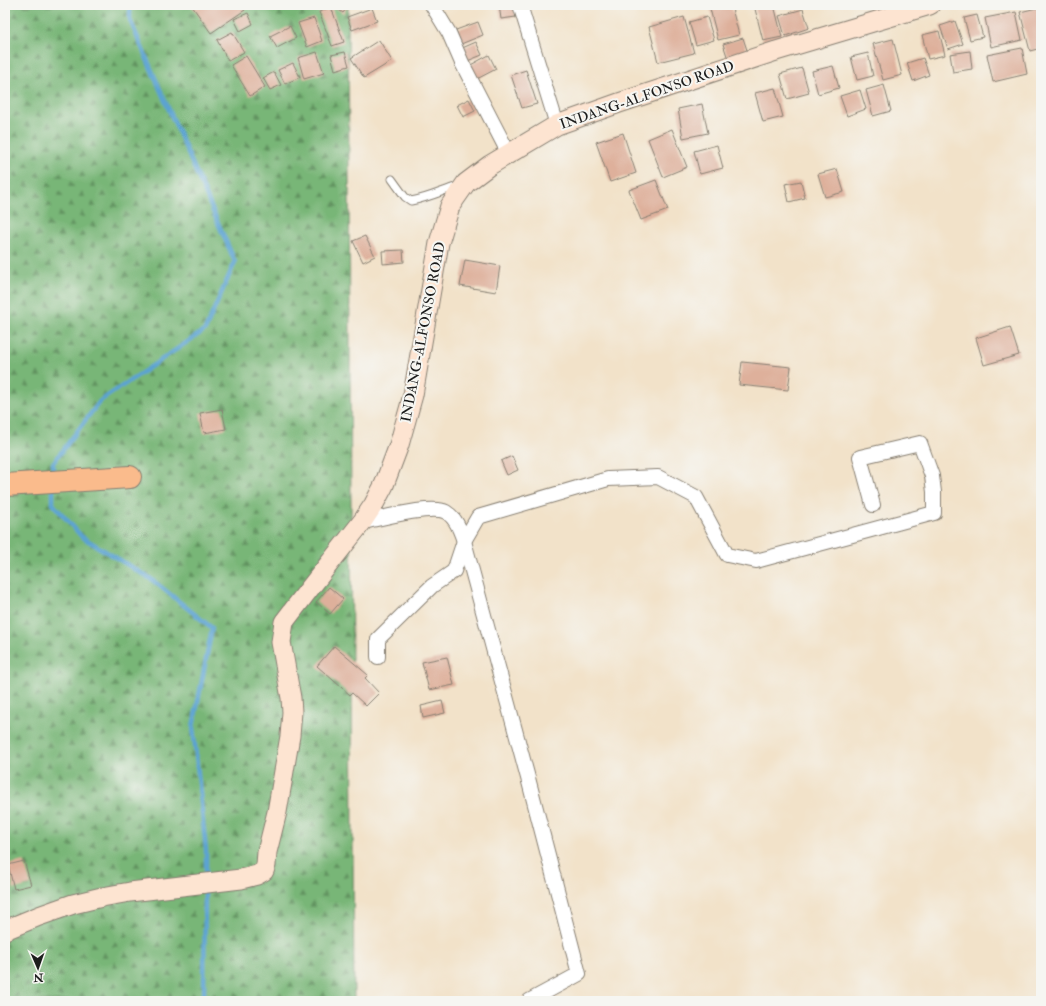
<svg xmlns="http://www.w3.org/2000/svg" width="1046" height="1006" font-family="'IM FELL Double Pica',serif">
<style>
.forest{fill:url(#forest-firs);stroke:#4a694a}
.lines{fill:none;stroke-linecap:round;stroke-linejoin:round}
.stream{stroke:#5ba3d2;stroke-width:4.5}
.building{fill:#deb09b}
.service-casing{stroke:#877f72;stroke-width:9}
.minor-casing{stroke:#877f72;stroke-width:16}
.secondary-casing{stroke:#877f72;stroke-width:21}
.primary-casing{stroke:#877f72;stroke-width:24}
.service{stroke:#fff;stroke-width:7}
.minor{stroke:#fff;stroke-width:14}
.secondary{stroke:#fde4d1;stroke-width:19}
.primary{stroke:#fabb8c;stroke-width:22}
.labels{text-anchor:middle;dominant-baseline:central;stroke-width:4;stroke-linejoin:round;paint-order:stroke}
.street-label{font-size:14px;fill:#1c1c1c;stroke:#f6f6f2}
</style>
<defs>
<pattern id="forest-firs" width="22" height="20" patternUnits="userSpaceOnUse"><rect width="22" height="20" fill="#78b677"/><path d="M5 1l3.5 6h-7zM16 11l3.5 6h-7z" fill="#629361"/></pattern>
</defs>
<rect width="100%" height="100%" fill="#f6f6f2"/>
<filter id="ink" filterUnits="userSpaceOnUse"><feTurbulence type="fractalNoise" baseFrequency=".025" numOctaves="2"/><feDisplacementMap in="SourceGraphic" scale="8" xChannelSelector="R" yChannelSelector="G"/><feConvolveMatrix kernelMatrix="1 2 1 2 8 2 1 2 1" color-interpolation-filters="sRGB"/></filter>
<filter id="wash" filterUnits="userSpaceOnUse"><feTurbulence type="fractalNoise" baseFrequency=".012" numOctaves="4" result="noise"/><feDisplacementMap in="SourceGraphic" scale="16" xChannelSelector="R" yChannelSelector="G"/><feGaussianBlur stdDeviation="0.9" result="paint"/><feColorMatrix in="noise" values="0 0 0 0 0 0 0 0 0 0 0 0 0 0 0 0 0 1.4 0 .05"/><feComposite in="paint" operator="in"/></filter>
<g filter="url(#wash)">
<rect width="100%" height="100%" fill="#f2e2c9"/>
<path class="forest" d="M5 5H348L354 1001H5Z"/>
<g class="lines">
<g class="stream">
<path d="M53 475V463L100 401 205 330 235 262 130 20V5"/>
<path d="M53 487V504L82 537 151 579 212 628 193 727 206 850V878"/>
<path d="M204 1001 205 887"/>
</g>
</g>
<g id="blocks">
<g class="building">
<path d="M194 5H242L245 10 211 33 192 6Z"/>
<path d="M332 5H349L343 13Z"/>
<path d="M499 5H514L516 17 501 19Z"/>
<path d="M709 5H731L739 35 718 40Z"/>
<path d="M754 5H774L782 37 763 41Z"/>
<path d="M331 7 344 42 332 46 319 12Z"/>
<path d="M1041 7V48L1030 51 1020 12Z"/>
<path d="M372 8 377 21 352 30 347 17Z"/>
<path d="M803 9 809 28 785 36 779 16Z"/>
<path d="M1016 12 1022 40 991 47 985 18Z"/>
<path d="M248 13 253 24 240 31 234 19Z"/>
<path d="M977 15 983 37 970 40 964 18Z"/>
<path d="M684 17 694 53 658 62 649 27Z"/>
<path d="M707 17 714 40 696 45 689 22Z"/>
<path d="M314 18 322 41 307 47 298 23Z"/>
<path d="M955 21 963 44 948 49 940 26Z"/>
<path d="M478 22 483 35 461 44 456 30Z"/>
<path d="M290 26 296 38 277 48 270 36Z"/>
<path d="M939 31 945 55 928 59 922 35Z"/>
<path d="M232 32 244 52 228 61 217 40Z"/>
<path d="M743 38 748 53 728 59 723 44Z"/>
<path d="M893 39 902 75 883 80 873 44Z"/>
<path d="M379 40 392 61 364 78 351 58Z"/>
<path d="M476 42 482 55 465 62 460 49Z"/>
<path d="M1022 48 1027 74 993 82 987 55Z"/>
<path d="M970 51 972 69 953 72 950 54Z"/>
<path d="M317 52 324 73 304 79 298 58Z"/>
<path d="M345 52 349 66 335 70 331 55Z"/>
<path d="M868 53 873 76 857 80 851 57Z"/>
<path d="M489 55 496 69 475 80 467 67Z"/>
<path d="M246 56 265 87 250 96 231 65Z"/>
<path d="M923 58 929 75 913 81 907 63Z"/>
<path d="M293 63 300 77 285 84 278 70Z"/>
<path d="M833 66 839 88 818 94 812 71Z"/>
<path d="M802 68 809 93 787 99 780 74Z"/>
<path d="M526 70 537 104 522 108 511 75Z"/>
<path d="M274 72 281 85 270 90 263 78Z"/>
<path d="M884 85 891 111 873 116 866 90Z"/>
<path d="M775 88 783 117 763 122 755 93Z"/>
<path d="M860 90 866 109 847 116 840 96Z"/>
<path d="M469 99 475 111 463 117 457 105Z"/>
<path d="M702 104 708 133 683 138 678 109Z"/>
<path d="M672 129 687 167 663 177 648 139Z"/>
<path d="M623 133 636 173 610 182 596 142Z"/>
<path d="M717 145 723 168 700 174 694 151Z"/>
<path d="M837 169 844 192 825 197 818 174Z"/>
<path d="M656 180 668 210 641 220 629 190Z"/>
<path d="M801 181 805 198 789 202 785 184Z"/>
<path d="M365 236 375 256 363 262 353 241Z"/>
<path d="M403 250 404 262 383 264 382 251Z"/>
<path d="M465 260 500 266 496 292 460 286Z"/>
<path d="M1010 327 1019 355 984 365 976 338Z"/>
<path d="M742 362 791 367 788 390 739 385Z"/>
<path d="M222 409 226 429 204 433 200 413Z"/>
<path d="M512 456 518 470 507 475 501 461Z"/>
<path d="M329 587 343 599 330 614 316 602Z"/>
<path d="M334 646 368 675 365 678 379 693 366 706 352 693 350 695 317 666Z"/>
<path d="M447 657 454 685 429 690 422 662Z"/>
<path d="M442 701 445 713 423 718 421 706Z"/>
<path d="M24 861 31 885 14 889 8 865Z"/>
</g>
</g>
</g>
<g filter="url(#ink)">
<use href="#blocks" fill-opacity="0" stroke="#877f72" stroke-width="1"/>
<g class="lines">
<g class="service-casing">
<path id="service" d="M392 179 405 197 411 201C428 198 442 191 458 186"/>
</g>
<g class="minor-casing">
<g id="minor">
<path d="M432 5 449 33 462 63 509 154"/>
<path d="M520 5 557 125"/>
<path d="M362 522C380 519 431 504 446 512 456 518 460 530 464 541L528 778 579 974 529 1001"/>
<path d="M378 657V639L432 586 454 571 464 541 478 517 608 479 658 477 696 497 727 555 756 561 934 513V492L932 476 920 443 860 457 873 505"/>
</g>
</g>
<g class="secondary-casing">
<path id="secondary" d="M5 930 39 916 73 904 102 897 130 892 241 879 257 875 264 871 266 865 267 852 277 812 290 736 292 712 291 698 281 642 284 622 310 588 362 522 374 504 384 485 399 445 413 395 439 243 450 206 466 183 490 165 557 125 619 103 776 51 930 5"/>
</g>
<g class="primary-casing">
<path id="primary" d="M5 485 130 477"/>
</g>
<use href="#service" class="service"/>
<use href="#minor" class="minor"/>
<use href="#secondary" class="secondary"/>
<use href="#primary" class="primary"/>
</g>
</g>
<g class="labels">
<g class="street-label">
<text transform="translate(647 95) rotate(-19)">INDANG-ALFONSO ROAD</text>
<text transform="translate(423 332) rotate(-79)">INDANG-ALFONSO ROAD</text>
</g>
</g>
<rect width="1046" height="1006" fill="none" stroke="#f6f6f2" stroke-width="20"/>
<g transform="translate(38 968) rotate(178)" stroke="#f6f6f2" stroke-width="3" paint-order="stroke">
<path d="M0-3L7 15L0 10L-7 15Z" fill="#1c1c1c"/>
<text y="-6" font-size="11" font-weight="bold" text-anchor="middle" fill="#1c1c1c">N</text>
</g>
</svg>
